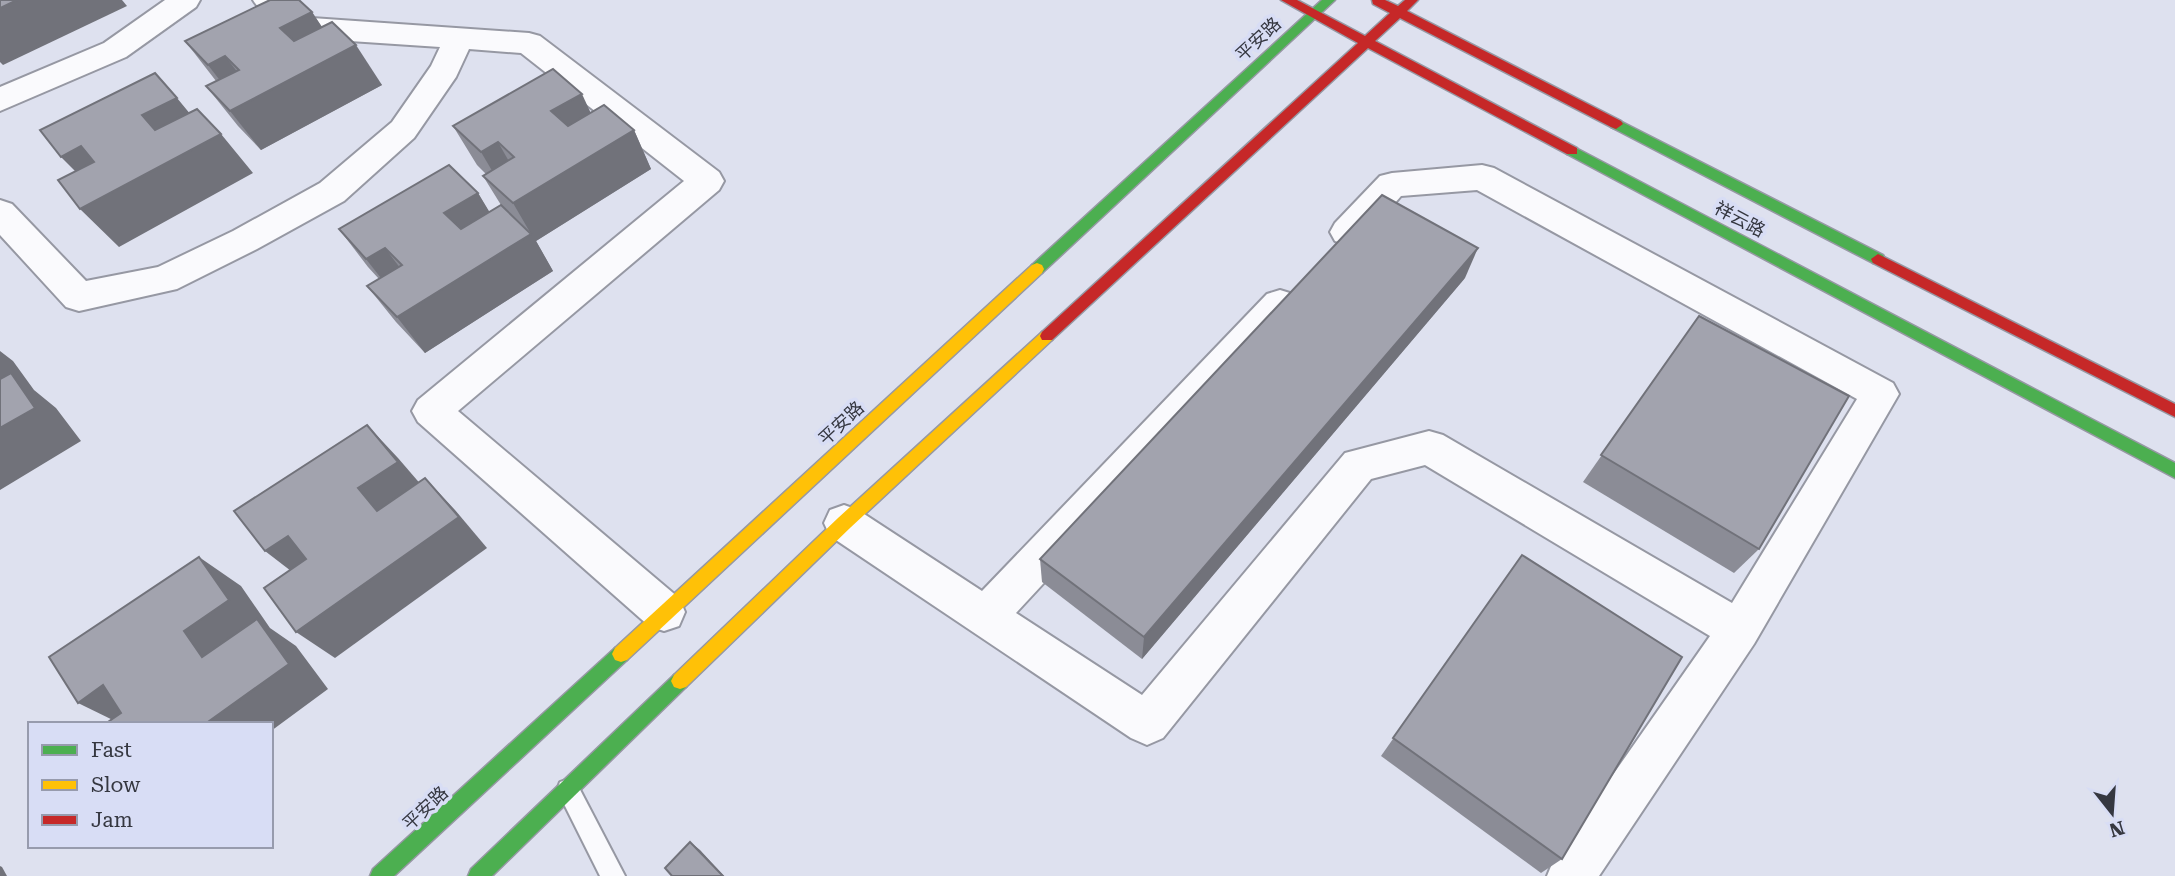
<svg xmlns="http://www.w3.org/2000/svg" width="2175" height="876" font-family="'Roboto Serif','Noto Sans SC',serif">
<style>
.lines{fill:none;stroke-linecap:round;stroke-linejoin:round}
.lane-casing{stroke:#9698a3;stroke-width:4}
.street-casing{stroke:#9698a3;stroke-width:4}
.fast-casing{stroke:#9698a3;stroke-width:3}
.slow-casing{stroke:#9698a3;stroke-width:3}
.jam-casing{stroke:#9698a3;stroke-width:3}
.lane{fill:#fafafd;fill-rule:evenodd}
.street{fill:#fafafd;fill-rule:evenodd}
.fast{fill:#4caf50;fill-rule:evenodd}
.slow{fill:#ffc107;fill-rule:evenodd}
.jam{fill:#c62828;fill-rule:evenodd}
.wall{fill:#8b8c96}
.shaded-wall{fill:#71727a}
.building{fill:#a2a3ae;stroke:#71727a;stroke-width:2}
.labels{text-anchor:middle;dominant-baseline:central;stroke-width:7;stroke-linejoin:round;paint-order:stroke}
.street-label{font-size:18px;fill:#353740;stroke:#d8ddf5}
</style>
<rect width="100%" height="100%" fill="#dee1ef"/>
<g class="lines">
<g class="lane-casing">
<path id="lane" d="M568 779 576 782 625 876H600L557 790 560 782Z"/>
</g>
<g class="street-casing">
<g id="street">
<path d="M165 0H200L196 7 126 57 0 111V87L104 43Z"/>
<path d="M253 0H288L312 18 529 33 540 36 719 172 724 181 719 190 458 411 679 598 685 612 679 626 664 631 649 626 418 422 412 411 418 400 684 181 521 53 469 49 456 77 414 138 344 201 257 249 177 289 79 311 66 307 0 235V200L12 204 86 281 158 267 233 231 320 183 392 122 431 66 440 47 305 38C287 33 263 16 253 0Z"/>
<path d="M1482 165 1494 168 1893 383 1899 394 1754 644 1599 876H1547L1554 859 1710 636 1425 465 1371 479 1163 738 1147 745 1131 738 830 536 824 523 830 510 844 505 858 510 982 591 1267 294 1280 290 1293 294 1298 304 1293 314 1016 613 1142 695 1345 453 1429 431 1443 435 1732 603 1857 399 1477 190 1401 196C1383 216 1364 250 1335 241L1330 232 1335 223 1380 176 1392 173Z"/>
</g>
</g>
<g class="fast-casing">
<g id="fast">
<path d="M1322 0H1335L1042 273H1032L1030 269 1032 265Z"/>
<path d="M1616 119 1883 255 1885 259 1883 263H1873L1611 127 1609 124Z"/>
<path d="M1572 146 2175 463V478L1567 154V148Z"/>
<path d="M621 646 627 648 630 654 627 660 394 876H370L373 869 615 648Z"/>
<path d="M680 673 686 675 689 681 686 687 492 876H468L471 869 674 675Z"/>
</g>
</g>
<g class="slow-casing">
<g id="slow">
<path d="M1037 263 1042 265 1044 269 1042 273 627 660 621 662 615 660 612 654 615 648 1032 265Z"/>
<path d="M1047 330 1054 336 1052 340 850 528 686 687 680 689 674 687 671 681 674 675 838 518 1042 332Z"/>
</g>
</g>
<g class="jam-casing">
<g id="jam">
<path d="M1281 0H1297L1365 36 1390 13 1373 4 1372 0H1385L1398 6 1405 0H1418L1407 11 1621 121 1623 124 1616 129 1611 127 1400 18 1375 41 1577 148V154H1567L1368 48 1052 340H1042L1040 336 1042 332 1358 43Z"/>
<path d="M1878 254 2175 404V417L1873 263 1871 259Z"/>
</g>
</g>
<use href="#lane" class="lane"/>
<use href="#street" class="street"/>
<use href="#fast" class="fast"/>
<use href="#slow" class="slow"/>
<use href="#jam" class="jam"/>
</g>
<g class="wall">
<path d="M312 12 322 27 382 85 261 150 238 126 206 86 216 81 185 41Z"/>
<path d="M590 113 634 130 651 169 536 241 553 271 425 353 396 322 367 286 379 279 368 267 339 229 478 193 489 212 501 205 483 176 486 174 477 165 453 126Z"/>
<path d="M1465 278 1142 659 1042 582 1040 559Z"/>
<path d="M1699 316 1759 549 1734 573 1583 482Z"/>
<path d="M1522 555 1562 859 1541 873 1381 756Z"/>
</g>
<g class="shaded-wall">
<path d="M17 0H122L127 6 3 65 0 62V8Z"/>
<path d="M312 12 339 53 309 69 280 28Z"/>
<path d="M356 45 382 85 261 150 230 111Z"/>
<path d="M225 56 256 96 239 105 208 65Z"/>
<path d="M582 94 600 133 571 151 551 111Z"/>
<path d="M177 98 210 138 221 134 253 173 119 247 80 209 142 115Z"/>
<path d="M634 130 651 169 536 241 553 271 425 353 397 317 531 234 513 203Z"/>
<path d="M498 142 520 181 504 191 481 152Z"/>
<path d="M81 146 119 186 100 196 61 157Z"/>
<path d="M478 193 501 231 469 251 444 213Z"/>
<path d="M385 248 413 285 395 296 366 259Z"/>
<path d="M1478 248 1465 278 1142 659 1144 637Z"/>
<path d="M0 351 13 361 34 390 56 408 81 441 0 490Z"/>
<path d="M367 425 398 458 429 494 377 511 358 488Z"/>
<path d="M425 478 455 510 487 548 335 658 296 632Z"/>
<path d="M288 536 324 566 304 581 265 551Z"/>
<path d="M199 557 241 586 270 628 296 646 328 689 271 731V724H205L202 657 184 631Z"/>
<path d="M103 685 133 724H121L78 703Z"/>
<path d="M690 842 700 850 724 876H723Z"/>
<path d="M0 866 2 867 7 876H0Z"/>
</g>
<g class="building">
<path d="M0 0H17L0 8Z"/>
<path d="M270 0H299L312 12 280 28 294 41 332 22 356 45 230 111 206 86 239 70 225 56 208 65 185 41Z"/>
<path d="M553 69 582 94 551 111 568 126 604 105 634 130 513 203 483 176 514 157 498 142 481 152 453 126Z"/>
<path d="M155 73 177 98 142 115 155 130 197 109 221 134 80 209 58 180 94 162 81 146 61 157 40 130Z"/>
<path d="M449 165 478 193 444 213 461 229 501 205 531 234 397 317 367 286 402 265 385 248 366 259 339 229Z"/>
<path d="M1382 195 1478 248 1144 637 1040 559Z"/>
<path d="M1699 316 1849 396 1759 549 1601 455Z"/>
<path d="M11 373 35 408 0 428V379Z"/>
<path d="M367 425 398 462 358 488 377 511 425 478 459 517 296 632 264 588 306 559 288 536 265 551 234 511Z"/>
<path d="M1522 555 1682 657 1562 859 1393 738Z"/>
<path d="M199 557 229 600 184 631 202 657 257 619 289 664 205 724H105L121 713 103 685 78 703 49 657Z"/>
<path d="M690 842 723 876H672L665 868Z"/>
</g>
<g class="labels">
<g class="street-label">
<text transform="translate(1258 39) rotate(-43)">平安路</text>
<text transform="translate(1740 219) rotate(28)">祥云路</text>
<text transform="translate(841 423) rotate(-43)">平安路</text>
<text transform="translate(425 808) rotate(-43)">平安路</text>
</g>
</g>
<rect x="28" y="722" width="245" height="126" fill="#d8ddf5" stroke="#979bad" stroke-width="2"/>
<rect x="42" y="745" width="35" height="10" fill="#4caf50" stroke="#979bad" stroke-width="2"/>
<text x="91" y="757" font-size="21" fill="#353740">Fast</text>
<rect x="42" y="780" width="35" height="10" fill="#ffc107" stroke="#979bad" stroke-width="2"/>
<text x="91" y="792" font-size="21" fill="#353740">Slow</text>
<rect x="42" y="815" width="35" height="10" fill="#c62828" stroke="#979bad" stroke-width="2"/>
<text x="91" y="827" font-size="21" fill="#353740">Jam</text>
<g transform="translate(2112 813) rotate(163)" stroke="#d8ddf5" stroke-width="5" paint-order="stroke">
<path d="M0-5L12 26L0 18L-12 26Z" fill="#353740"/>
<text y="-10" font-size="19" font-weight="bold" text-anchor="middle" fill="#353740">N</text>
</g>
</svg>
